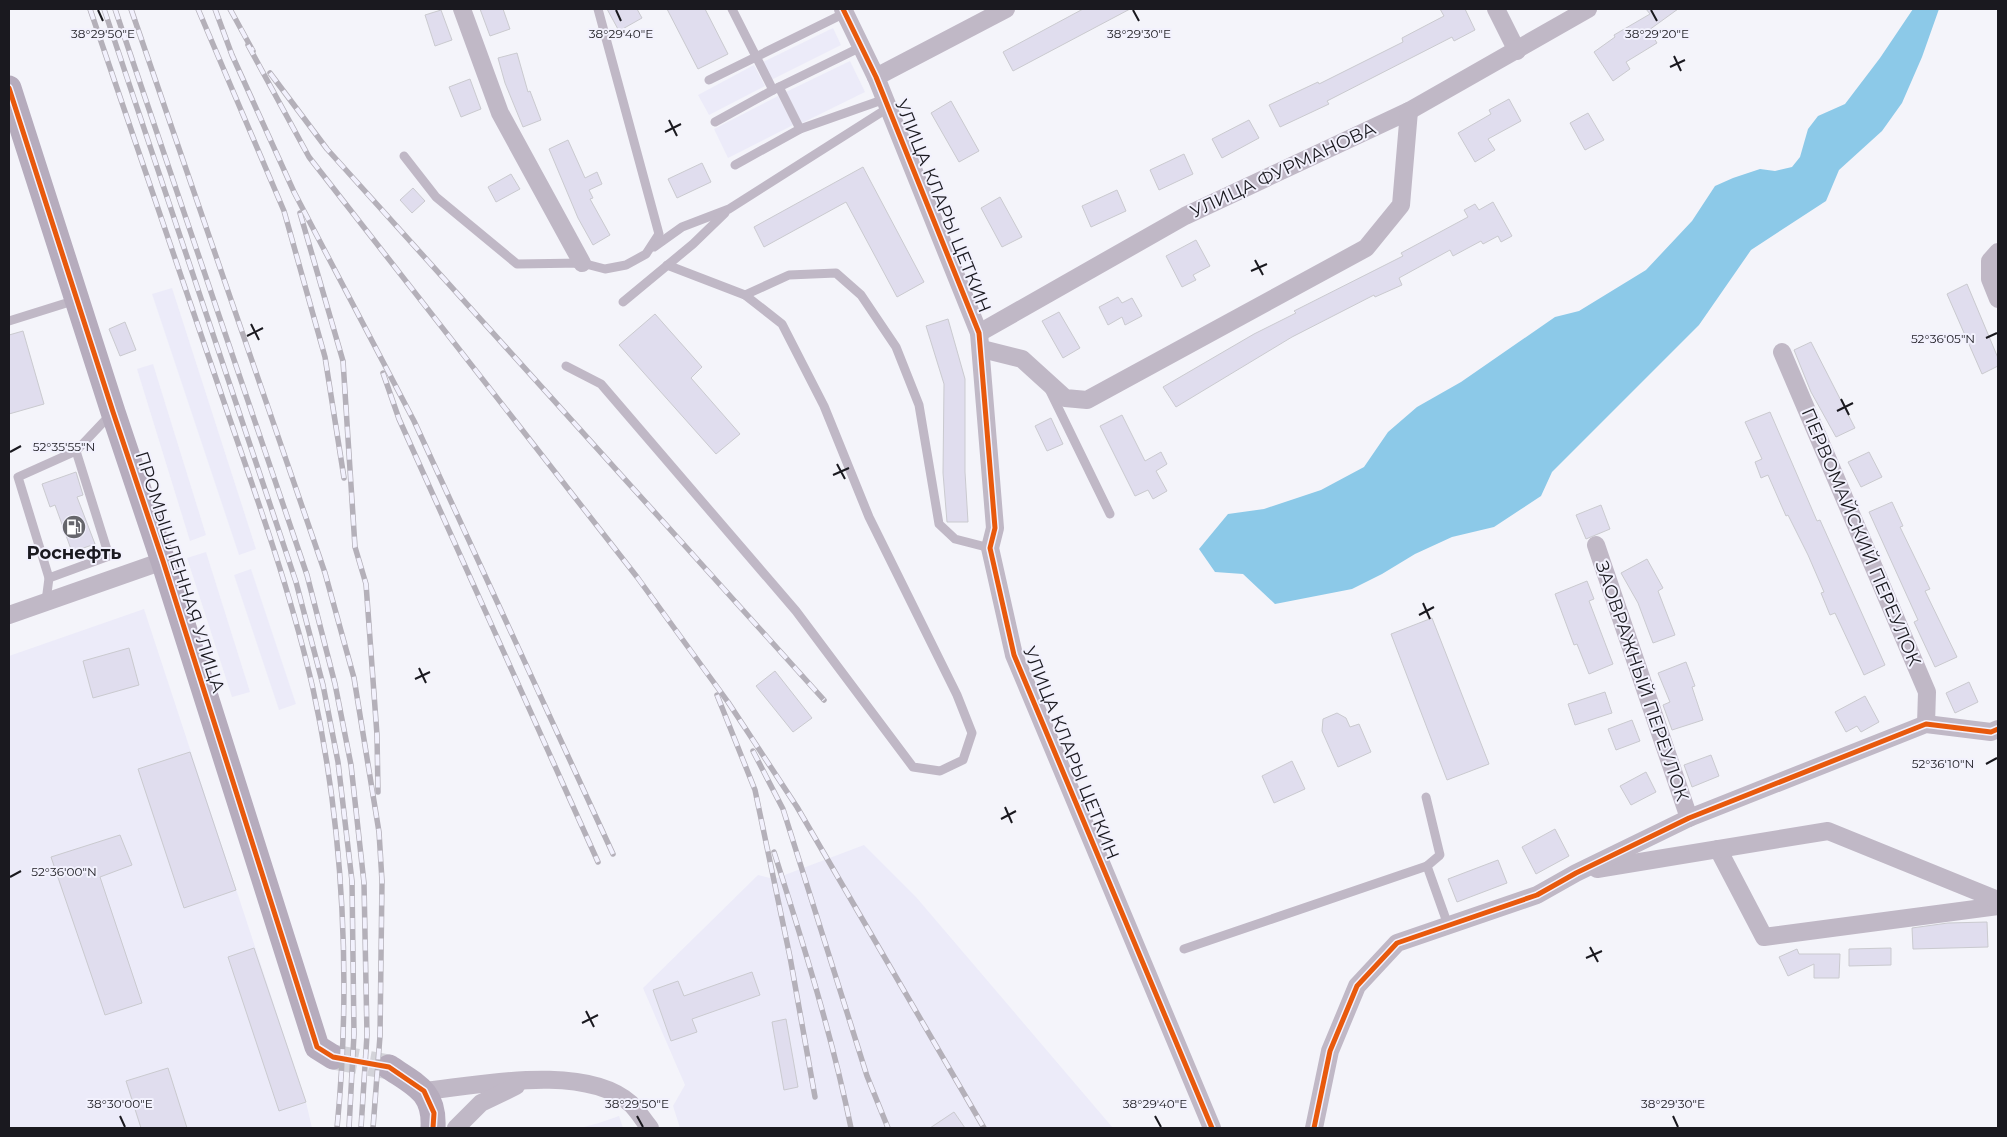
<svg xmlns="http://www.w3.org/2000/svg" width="2007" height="1137" font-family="Montserrat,sans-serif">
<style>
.built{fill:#ecebf9}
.water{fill:#8cc9e8}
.building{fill:#e0ddee;stroke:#cacacf}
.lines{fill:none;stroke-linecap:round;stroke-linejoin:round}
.secondary-tunnel{stroke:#d3d3d9;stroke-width:25;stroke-dasharray:25 12;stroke-linecap:butt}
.lane{stroke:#c0b8c6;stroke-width:9}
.street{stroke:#c0b8c6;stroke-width:18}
.secondary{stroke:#b6acbd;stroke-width:25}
.rail-casing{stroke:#b4b0b9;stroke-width:5.5}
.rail{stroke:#f2f1fd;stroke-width:4;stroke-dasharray:11;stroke-linecap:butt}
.cycleway-casing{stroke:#f2f1fd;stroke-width:8}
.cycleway{stroke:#e8590c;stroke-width:5}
.ticks{fill:none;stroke:#1a191f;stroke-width:2}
.labels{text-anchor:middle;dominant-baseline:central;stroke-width:4;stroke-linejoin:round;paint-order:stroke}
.street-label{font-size:18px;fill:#1a191f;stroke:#f2f1fd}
.poi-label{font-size:18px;font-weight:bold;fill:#1a191f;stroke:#f2f1fd}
.ticks-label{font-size:12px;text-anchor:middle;fill:#1a191f;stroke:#f2f1fd;stroke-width:4;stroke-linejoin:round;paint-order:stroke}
</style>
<rect width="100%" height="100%" fill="#f4f4fa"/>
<g class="built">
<path d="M833 28 841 45 771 80 763 62Z"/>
<path d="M850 61 865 92 802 123 786 92Z"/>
<path d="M754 65 765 86 709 115 698 95Z"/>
<path d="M778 96 793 125 728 158 714 129Z"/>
<path d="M172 288 256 549 239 555 152 294Z"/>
<path d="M153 364 206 535 190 541 137 369Z"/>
<path d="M206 552 250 692 232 697 187 558Z"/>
<path d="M251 569 296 704 279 710 234 575Z"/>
<path d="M144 609 306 1102 312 1128H9V656Z"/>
<path d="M864 845 916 897 1113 1128H680L673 1106 685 1085 643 988 758 875 774 879Z"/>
<path d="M619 1116 623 1128H580L599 1123Z"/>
</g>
<path class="water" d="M1913 9H1939L1922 57 1902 103 1882 131 1839 170 1826 201 1751 250 1699 325 1552 472 1541 496 1494 527 1452 537 1415 554 1382 574 1352 589 1275 604 1243 574 1215 572 1199 549 1228 514 1264 509 1321 490 1364 467 1388 432 1417 407 1461 382 1555 317 1579 311 1646 270 1692 221 1715 186 1733 178 1760 169 1775 171 1792 167 1800 157 1808 129 1818 116 1845 104 1880 58Z"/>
<g class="building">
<path d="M480 9H503L510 29 490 36Z"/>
<path d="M607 9H637L642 18 619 31Z"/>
<path d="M667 9H705L728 54 698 69Z"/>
<path d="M1083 9H1130L1013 71 1003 52Z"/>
<path d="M1440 9H1465L1475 30 1454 41 1452 37 1327 101 1329 104 1280 127 1269 105 1318 82 1319 84 1403 42 1402 38 1444 16Z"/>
<path d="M1646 9H1678L1649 30 1657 43 1626 62 1630 69 1613 81 1594 52 1615 37 1614 35 1650 14Z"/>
<path d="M441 10 452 40 435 46 425 15Z"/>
<path d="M517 53 528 92 530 91 541 120 523 127 505 83 498 58Z"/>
<path d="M470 79 481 109 461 117 449 87Z"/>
<path d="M1509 99 1521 121 1488 139 1495 150 1475 162 1458 133 1491 114 1489 110Z"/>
<path d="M951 101 979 151 959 162 931 113Z"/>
<path d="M1588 113 1604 140 1585 150 1570 123Z"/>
<path d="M1249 120 1259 138 1222 158 1212 139Z"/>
<path d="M568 140 585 178 597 172 602 184 589 190 593 198 590 199 610 235 593 245 578 218 549 149Z"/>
<path d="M1184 154 1193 174 1159 190 1150 170Z"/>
<path d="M702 163 711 182 677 198 668 179Z"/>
<path d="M863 167 924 282 897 297 846 202 764 247 754 227Z"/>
<path d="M511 174 520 189 496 202 488 187Z"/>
<path d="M413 188 425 201 412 213 400 200Z"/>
<path d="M1117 190 1126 211 1091 227 1082 206Z"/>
<path d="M1000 197 1022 237 1002 247 981 208Z"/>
<path d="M1493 202 1512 236 1501 242 1498 236 1483 244 1481 241 1453 256 1450 250 1399 278 1402 285 1375 297 1374 295 1292 337 1176 407 1163 387 1254 334 1296 313 1294 311 1403 256 1401 253 1468 217 1464 210 1475 204 1479 210Z"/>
<path d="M1196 240 1210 266 1193 275 1196 280 1182 287 1166 256Z"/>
<path d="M1967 284 1998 358V366L1982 374 1947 294Z"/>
<path d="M1118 297 1122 303 1132 298 1142 316 1125 325 1122 317 1108 325 1099 307Z"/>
<path d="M1059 312 1080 348 1063 358 1042 321Z"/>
<path d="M655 314 702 367 691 378 740 434 716 454 619 345Z"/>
<path d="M948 319 965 379V472L968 522H947L943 473 944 384 926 326Z"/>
<path d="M125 322 136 350 120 356 109 329Z"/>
<path d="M23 331 44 404 9 414V335Z"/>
<path d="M1811 342 1855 428 1836 437 1811 392 1794 350Z"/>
<path d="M1770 412 1817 521 1820 520 1885 665 1864 675 1835 613 1830 615 1821 593 1824 592 1808 555 1788 515 1786 516 1768 475 1761 478 1755 462 1762 459 1745 422Z"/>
<path d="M1122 415 1145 461 1161 452 1167 464 1156 471 1167 491 1153 499 1148 490 1135 496 1100 426Z"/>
<path d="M1051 418 1063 444 1047 451 1035 426Z"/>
<path d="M1869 452 1882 477 1861 487 1848 462Z"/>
<path d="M76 472 83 495 77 497 95 544 72 552 55 505 50 507 42 484Z"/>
<path d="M1892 502 1903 526 1900 527 1930 589 1925 591 1957 657 1935 667 1914 622 1918 620 1869 512Z"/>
<path d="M1601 505 1610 529 1586 539 1576 515Z"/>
<path d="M1647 559 1663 588 1658 591 1675 635 1653 643 1638 603 1621 573Z"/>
<path d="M1587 581 1594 599 1589 601 1613 664 1589 674 1577 644 1574 645 1555 594Z"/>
<path d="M1432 618 1489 764 1447 780 1391 634Z"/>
<path d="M129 648 139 685 93 698 83 661Z"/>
<path d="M1686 662 1695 686 1692 687 1703 720 1672 730 1663 705 1670 702 1658 673Z"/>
<path d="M775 671 812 718 793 732 756 686Z"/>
<path d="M1969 682 1978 702 1955 713 1946 693Z"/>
<path d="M1605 692 1612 713 1575 725 1568 704Z"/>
<path d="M1865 696 1879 722 1861 732 1857 726 1846 732 1835 712Z"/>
<path d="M1337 713 1346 718 1350 727 1359 724 1371 752 1338 767 1322 731 1323 719Z"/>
<path d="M1632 720 1640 741 1616 750 1608 729Z"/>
<path d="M190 752 236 890 184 908 138 769Z"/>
<path d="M1711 755 1719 776 1692 787 1684 765Z"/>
<path d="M1292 761 1305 789 1274 803 1262 776Z"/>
<path d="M1646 772 1656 792 1631 805 1620 786Z"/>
<path d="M1555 829 1569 856 1536 874 1522 847Z"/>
<path d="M120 835 132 865 100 877 142 1003 105 1015 51 857Z"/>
<path d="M1498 860 1507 883 1457 902 1448 879Z"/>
<path d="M1987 922 1988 947 1913 949 1912 928 1948 923Z"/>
<path d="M254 948 306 1102 279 1111 228 957Z"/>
<path d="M1891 948V965L1849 966V949Z"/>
<path d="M1797 949 1799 954H1840L1839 978H1814V964L1788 976 1779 957Z"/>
<path d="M752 972 760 995 692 1019 697 1032 671 1041 653 990 678 981 684 996Z"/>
<path d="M786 1019 798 1087 784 1090 772 1022Z"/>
<path d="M168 1068 187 1128H141L126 1081Z"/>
<path d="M954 1112 965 1128H930Z"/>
</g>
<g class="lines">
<path class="secondary-tunnel" d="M333 1057 389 1067"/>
<g class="lane">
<path d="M732 9 773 90"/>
<path d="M709 80 845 13"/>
<path d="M779 87 800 129"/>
<path d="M715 122 773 90 861 47"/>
<path d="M404 156 436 197 517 264 582 263 605 269 626 265 646 254 659 234 598 9"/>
<path d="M735 165 800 129 885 99"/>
<path d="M654 247 682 227 729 209 888 108"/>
<path d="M745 295 789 275 836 273 861 295 896 347 919 405 939 524 955 539 990 548"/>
<path d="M623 302 693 244 725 213"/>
<path d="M9 321 76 300"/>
<path d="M566 366 601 384 796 611 913 767 940 771 963 760 972 733 957 695 869 517 824 406 782 324 745 295 667 265"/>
<path d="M1050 391 1110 514"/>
<path d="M49 578 109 556 76 451"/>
<path d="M46 601 49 578 18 477 76 451 111 414"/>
<path d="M1426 797 1440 855 1427 866 1448 925"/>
<path d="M1184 949 1427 866"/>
</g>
<g class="street">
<path d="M462 9 500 113 582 263"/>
<path d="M843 9 876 77 979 333 995 528 990 548 1014 655 1212 1128"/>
<path d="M1496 9 1517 51"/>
<path d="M876 77 1006 9"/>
<path d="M1998 252 1990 261V279L1998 299"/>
<path d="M979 333 1185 216 1409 111 1588 9"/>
<path d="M982 349 1022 359 1065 398 1087 400 1366 248 1401 205 1409 111"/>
<path d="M1782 352 1927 692 1926 724"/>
<path d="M1596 545 1689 818"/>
<path d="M9 615 163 561"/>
<path d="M1718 849 1764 937 1998 906"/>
<path d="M1597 869 1828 831 1998 900"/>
<path d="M424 1091C481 1085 586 1063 631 1104 638 1111 644 1121 650 1128"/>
<path d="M456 1128 481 1103 516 1086"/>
<path d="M1314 1128 1330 1051 1357 986 1397 943 1537 895 1576 873 1689 818 1926 724 1991 732 1998 729"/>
</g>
<g class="secondary">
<path d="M9 88 113 412 163 561 317 1047 333 1057"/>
<path d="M389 1067C416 1085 435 1092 433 1128"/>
</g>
<g class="rail-casing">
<g id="rail">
<path d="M90 9C135 141 180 273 225 405 257 499 291 592 313 689 344 830 351 985 337 1128"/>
<path d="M104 9 296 582 323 685 338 762 352 881 354 1034 349 1128"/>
<path d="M115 9 307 575 335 684 351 765 364 883 367 1035 361 1128"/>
<path d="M131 9 325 573 354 678 379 832 382 881 380 1036 373 1128"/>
<path d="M198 9 284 211 325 357 344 478"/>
<path d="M215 9 232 55 294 192 414 421 613 854"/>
<path d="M230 9 253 51"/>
<path d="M248 45 309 157 637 577 728 702 797 807 984 1128"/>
<path d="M270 73 327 149 824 700"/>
<path d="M300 213 343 361 355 547 366 584 377 735 378 792"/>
<path d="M383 373 399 419 598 862"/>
<path d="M717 695 755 790 790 957 815 1097"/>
<path d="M753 751 783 809 867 1076 888 1128"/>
<path d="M774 852C803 943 832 1035 851 1128"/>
</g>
</g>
<use href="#rail" class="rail"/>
<g class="cycleway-casing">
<g id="cycleway">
<path d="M843 9 876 77 979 333 995 528 990 548 1014 655 1212 1128"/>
<path d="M9 88 113 412 163 561 317 1047 333 1057 389 1067 424 1091 434 1113 433 1128"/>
<path d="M1314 1128 1330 1051 1357 986 1397 943 1537 895 1576 873 1689 818 1926 724 1991 732 1998 729"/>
</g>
</g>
<use href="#cycleway" class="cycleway"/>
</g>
<path class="ticks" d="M98 10 103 21M616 10 621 21M1133 10 1139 21M1651 10 1657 21M1674 56 1681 71M1670 67 1685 60M669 120 677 136M665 132 681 124M1255 260 1263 275M1251 271 1267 264M251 324 259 340M247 336 263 328M1986 338 1997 333M1841 399 1849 415M1837 411 1853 403M10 452 21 446M837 464 845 479M833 475 849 468M1423 603 1430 619M1419 615 1434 607M419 668 426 683M415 679 430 672M1986 764 1997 758M1005 807 1012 823M1001 819 1016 811M10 877 21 871M1590 947 1598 962M1586 958 1602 951M586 1011 594 1027M582 1023 598 1015M120 1116 125 1127M637 1116 643 1127M1155 1116 1161 1127M1673 1116 1678 1127"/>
<defs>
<g id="fuel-disc" transform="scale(1.25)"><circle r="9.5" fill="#66666c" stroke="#f2f1fd"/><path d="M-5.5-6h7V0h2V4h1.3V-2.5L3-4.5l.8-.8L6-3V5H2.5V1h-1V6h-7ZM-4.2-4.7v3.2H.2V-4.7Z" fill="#fff"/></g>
</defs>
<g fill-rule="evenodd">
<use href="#fuel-disc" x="74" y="527"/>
</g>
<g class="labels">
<g class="street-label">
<text transform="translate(1283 170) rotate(-25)">УЛИЦА ФУРМАНОВА</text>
<text transform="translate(943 206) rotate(68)">УЛИЦА КЛАРЫ ЦЕТКИН</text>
<text transform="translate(1861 537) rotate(67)">ПЕРВОМАЙСКИЙ ПЕРЕУЛОК</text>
<text transform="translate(180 572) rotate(72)">ПРОМЫШЛЕННАЯ УЛИЦА</text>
<text transform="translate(1642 681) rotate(71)">ЗАОВРАЖНЫЙ ПЕРЕУЛОК</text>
<text transform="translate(1071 753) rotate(68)">УЛИЦА КЛАРЫ ЦЕТКИН</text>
</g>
<g class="poi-label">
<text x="74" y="553">Роснефть</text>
</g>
</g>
<g class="ticks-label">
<text x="103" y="38">38°29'50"E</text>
<text x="621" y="38">38°29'40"E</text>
<text x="1139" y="38">38°29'30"E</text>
<text x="1657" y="38">38°29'20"E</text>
<text x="1943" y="343">52°36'05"N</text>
<text x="64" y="451">52°35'55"N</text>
<text x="1943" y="768">52°36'10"N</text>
<text x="64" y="876">52°36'00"N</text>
<text x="120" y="1108">38°30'00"E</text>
<text x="637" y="1108">38°29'50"E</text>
<text x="1155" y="1108">38°29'40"E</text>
<text x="1673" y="1108">38°29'30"E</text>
</g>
<rect width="2007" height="1137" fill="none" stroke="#1a191f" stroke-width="20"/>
</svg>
